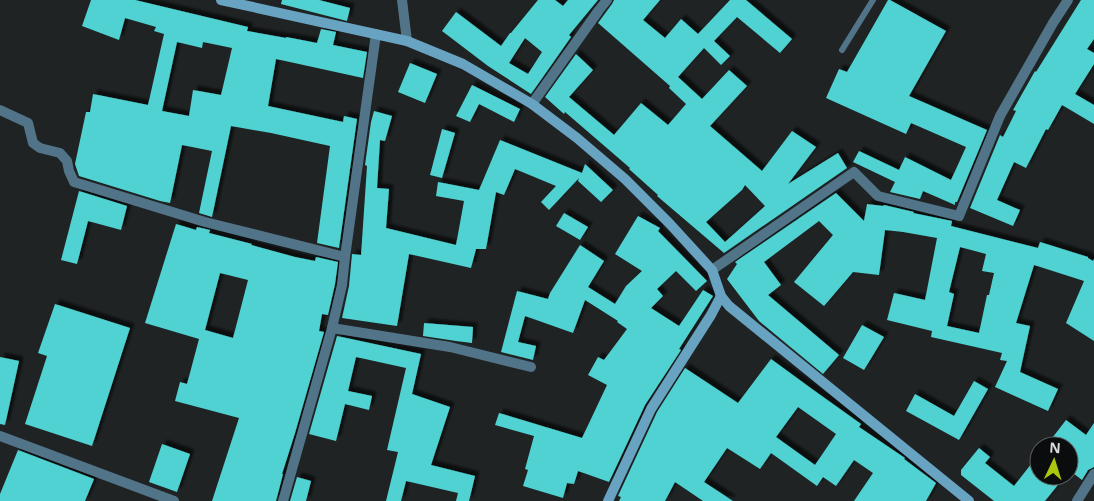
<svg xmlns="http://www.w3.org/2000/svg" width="1094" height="501" font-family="'Open Sans',sans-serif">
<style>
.building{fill:#50d2d1;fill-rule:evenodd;filter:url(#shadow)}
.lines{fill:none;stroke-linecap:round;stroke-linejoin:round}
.lane{stroke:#517488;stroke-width:6}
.street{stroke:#517488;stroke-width:10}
.secondary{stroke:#69a3c2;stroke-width:10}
</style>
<defs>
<filter id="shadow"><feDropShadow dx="4.5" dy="-4.5" stdDeviation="1" flood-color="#0009"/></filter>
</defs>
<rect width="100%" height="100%" fill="#1f2324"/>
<g class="building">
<path d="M91 0H135L248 27 247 31 286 38V37L317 43 321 29 336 32 333 45 367 52 363 78 276 59 268 106 343 122 344 116 357 119 339 248 317 243 330 146 271 133 231 126 212 217 199 213 212 151 182 145 170 203 160 201 79 176 75 164 86 112H90L93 94 148 105 164 34 154 31 156 27 125 18 119 40 82 26ZM177 42 202 48 203 42 232 48 221 95 193 90 189 116 162 111Z"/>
<path d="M282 0H319L350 8 347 21 281 4Z"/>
<path d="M538 0H555L563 6 568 0H598L569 35 571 37 531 94 488 66 442 31 456 12 501 46 510 33H511ZM525 38 542 52 528 74 509 63Z"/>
<path d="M614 0H660L643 20 665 38 681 19 698 34 730 0H746L792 39 780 53 737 17 714 41 730 56 721 65 704 48 678 77 702 99 729 70 747 86 710 126 762 171 792 131 816 147 788 184 838 153 847 168 724 253 657 196 658 195 629 169 630 168 565 112 564 114 545 97 576 54 593 70 569 97 614 135 641 103 668 125 686 104 669 88 670 86 598 23 612 4ZM745 185 765 206 725 242 706 222 742 190Z"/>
<path d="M888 0H890L946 31 909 96 987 130 957 202H955V205L923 191 920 199 890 192 895 182 853 162 859 151 899 170 905 157 951 180 966 147 911 123 906 134 826 98 839 69 847 72Z"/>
<path d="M1081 0H1094V39L1087 49 1094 53V64L1075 94 1094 105V124L1062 105 1048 130 1046 129 1026 168 1014 162 997 200 1020 210 1013 226 970 208 1000 135 1003 137 1016 111 1013 110 1035 71 1036 72Z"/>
<path d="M410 63 437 74 425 103 398 92Z"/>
<path d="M472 85 520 109 514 122 479 104 470 122 456 116Z"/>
<path d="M374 111 392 116 385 141 380 140 377 188 389 189 386 228 456 245 464 201 436 196 438 182 479 190 500 140 582 173 585 164 613 190 601 202 578 181 579 178 549 210 541 202 556 186 515 169 504 195 496 192 486 249H476L471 268 409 254 397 326 342 318 349 286 352 254 361 255 367 166 365 165 371 122Z"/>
<path d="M442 129 455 133 442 178 430 175Z"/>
<path d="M79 191 127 206 121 230 88 221 77 264 61 260Z"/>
<path d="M836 193 864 221 867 204 883 206 884 205 914 212 913 213 952 221 951 226 1038 248 1040 242 1088 257V258L1093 261 1094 259V341L1066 323 1084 281 1034 265 1016 323 1030 326 1020 372 1058 389 1048 411 995 387 1007 361 1000 360 1002 353 931 337 932 331 887 320 894 293 925 300 937 238 903 232 885 230 879 275 853 272 824 306 794 282 833 235 819 221 764 262 781 285 768 295 839 355 823 374 759 321 727 279 737 264 735 262ZM960 247 986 254 982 271 994 273 989 295H987L979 333 947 326 954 294 949 292Z"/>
<path d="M564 213 588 227 580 240 556 226Z"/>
<path d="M638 216 660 228 658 231 707 281 696 291 676 271 657 289 663 296 651 308 679 326 703 290 713 296 679 349 681 350 645 405 609 482 578 471 574 484 567 483 563 498 523 486 528 470 525 469 534 436 495 425 499 413 582 438 607 385 588 375 598 357 604 360 627 329 617 322 618 321 585 300 573 333 525 316 518 342 536 346 533 360 501 352 517 291 548 299 550 293 580 245 604 261 588 287 615 304 626 286 642 271 615 254Z"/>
<path d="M176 224 196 230 197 227 210 230 209 233 252 244 251 245 295 257 315 261 316 257 338 262 335 284 328 315 322 314 319 331 324 332 295 433 282 474H283L276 501H212L239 418 175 401 180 382 187 384 199 339 145 323ZM220 273 248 280 233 338 205 330Z"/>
<path d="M55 304 130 328 92 446 25 424 47 356 38 353Z"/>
<path d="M424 323 473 327 472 343 456 341 423 336Z"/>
<path d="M862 325 884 337 864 370 843 358Z"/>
<path d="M337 336 421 354 412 394 450 407 431 465 475 476 469 501H456L458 493 406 481 401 501H386L398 452 387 450 406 368 356 357 348 391 372 396 369 410 345 404 336 441 309 434Z"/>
<path d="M0 357 19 361 5 425 0 424Z"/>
<path d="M771 359 812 389 861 424 859 427 902 456 905 458 904 459 936 483 926 501H854L873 473 854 460 836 486 823 477 817 486 771 453 760 469 727 448 704 482 733 501H703L675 482 665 501H619L621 497 618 496 657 412 685 368 738 403ZM798 407 836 434 815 465 776 437Z"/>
<path d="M974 381 988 389 959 440 906 411 915 394 954 416Z"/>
<path d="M1066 420 1086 435 1094 423V467L1088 470 1082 480 1069 470V446H1046Z"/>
<path d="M162 444 190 454 177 492 149 482Z"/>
<path d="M979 448 990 457 985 463 1014 486 1039 454V476H1065L1045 501H994L961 475V470Z"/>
<path d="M18 450 94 479 85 501H0V494Z"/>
<path d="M297 477 311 481 306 501H290Z"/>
</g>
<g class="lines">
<path class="lane" d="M842 50 873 0"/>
<g class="street">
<path d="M402 0 407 41"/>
<path d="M532 104 599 10 607 0"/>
<path d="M0 110 28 123 33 143 40 148 60 153 67 161 69 171 74 182 205 222 345 257 342 285 332 328 283 501"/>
<path d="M345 257 376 34"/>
<path d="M712 270 854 172 878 196 959 216 1000 116 1053 23 1068 0"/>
<path d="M332 328 450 347 531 367"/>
<path d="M0 436 174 501"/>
<path d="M1077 501 1094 474"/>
</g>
<g class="secondary">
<path d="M221 0 407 41 463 64 532 104 577 138 625 179 670 224 712 270 721 296 729 306 969 501"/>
<path d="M608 501 651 409 711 315 721 296"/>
</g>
</g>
<g transform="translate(1054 461) rotate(4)"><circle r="24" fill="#0a0c0d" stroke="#5d5f60"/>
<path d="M0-4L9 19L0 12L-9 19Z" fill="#acc610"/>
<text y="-8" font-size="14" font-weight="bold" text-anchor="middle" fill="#d9dcdc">N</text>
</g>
</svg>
